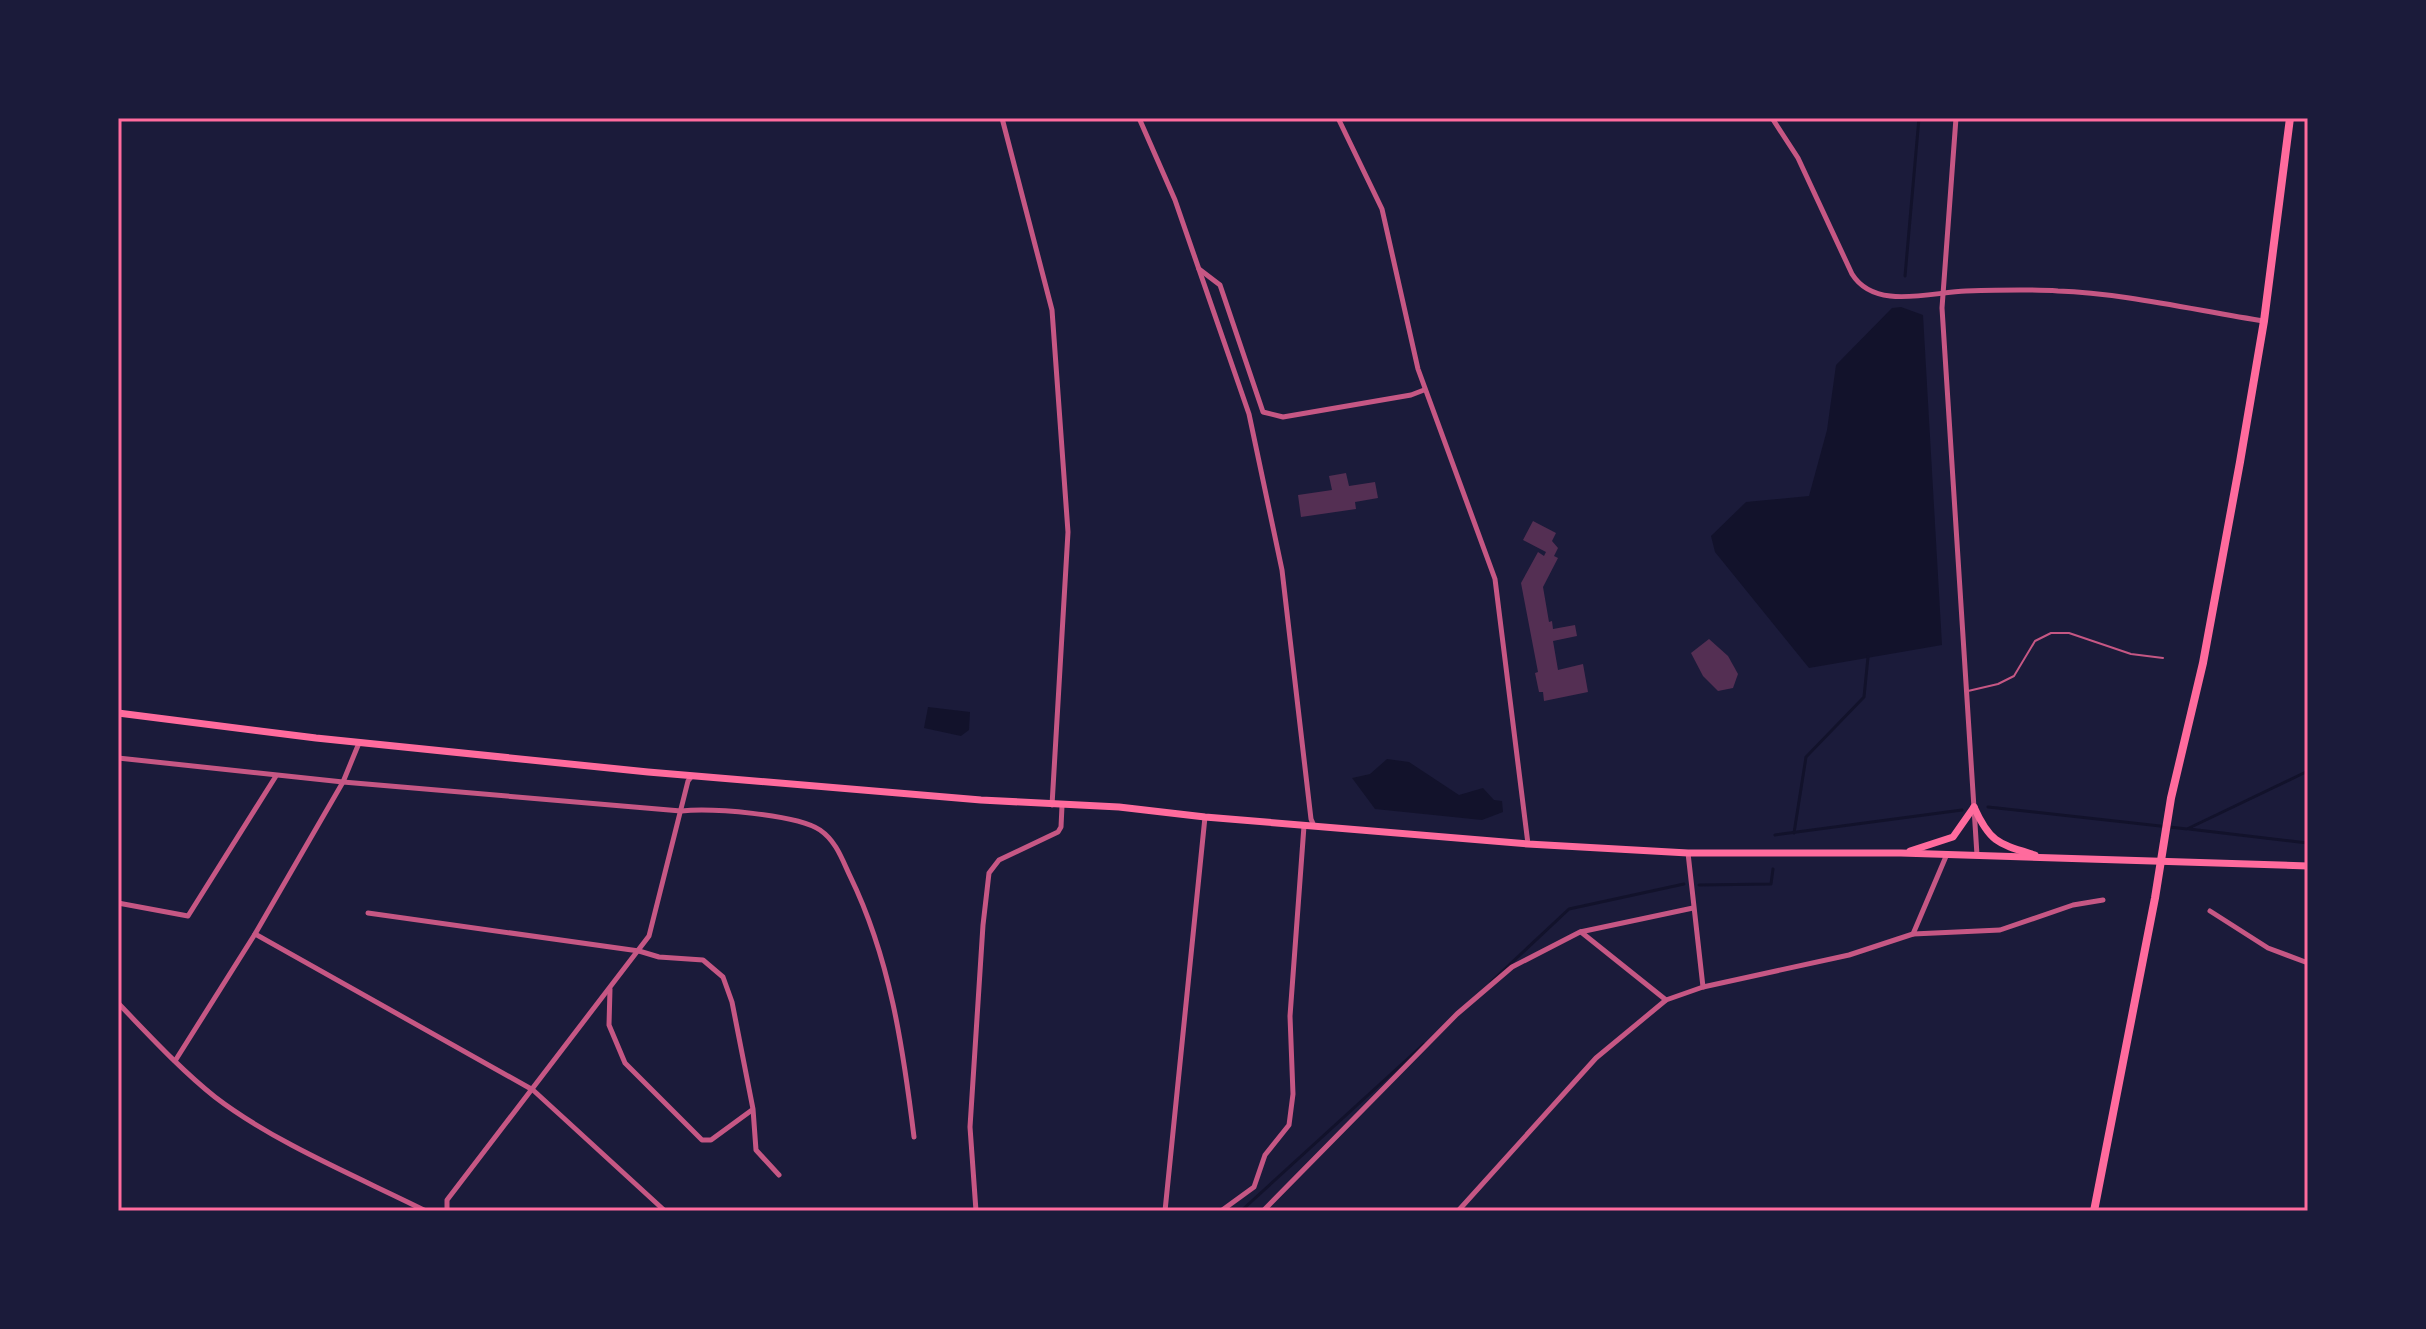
<svg xmlns="http://www.w3.org/2000/svg" width="2426" height="1329" font-family="Roboto,sans-serif">
<style>
.water{fill:#12122b}
.lines{fill:none;stroke-linecap:round;stroke-linejoin:round}
.stream{stroke:#12122b;stroke-width:3}
.building{fill:#542f53}
.service{stroke:#c65784;stroke-width:2}
.minor{stroke:#c65784;stroke-width:5}
.secondary{stroke:#ff6b9d;stroke-width:7}
.trunk{stroke:#ff6b9d;stroke-width:8}
.neatline{fill:none;stroke:#ff6b9d;stroke-width:3}
</style>
<rect width="100%" height="100%" fill="#1b1b3a"/>
<g class="water">
<path d="M1901 307 1923 315 1942 645 1809 668 1715 552 1711 536 1746 502 1809 496 1827 430 1836 365 1892 308Z"/>
<path d="M928 707 970 712 969 730 961 736 924 728Z"/>
<path d="M1387 759 1409 762 1459 795 1483 788 1494 800 1502 801 1503 812 1482 820 1375 809 1352 778 1370 774Z"/>
</g>
<g class="lines">
<g class="stream">
<path d="M1905 276 1919 118"/>
<path d="M1988 807 2187 829 2308 771"/>
<path d="M2189 829 2308 843"/>
<path d="M1794 833 1806 757 1864 697 1868 657"/>
<path d="M1775 835 1962 810"/>
<path d="M1699 885 1771 884 1773 869"/>
<path d="M1491 982 1569 909 1684 884"/>
<path d="M1241 1211 1424 1044"/>
</g>
</g>
<g class="building">
<path d="M1346 473 1349 486 1375 482 1378 498 1355 502 1356 509 1301 517 1298 495 1332 490 1329 476Z"/>
<path d="M1533 521 1556 533 1552 541 1558 548 1554 556 1558 558 1543 587 1549 622 1552 621 1553 629 1575 625 1577 636 1553 641 1558 670 1583 664 1588 692 1544 701 1543 692H1539L1535 673 1538 672 1521 583 1538 552 1544 556 1546 552 1523 540Z"/>
<path d="M1709 639 1728 656 1738 674 1733 688 1718 691 1703 676 1691 653Z"/>
</g>
<g class="lines">
<path class="service" d="M1968 691 1998 684 2014 676 2035 641 2051 633H2069L2131 654 2163 658"/>
<g class="minor">
<path d="M1002 118 1052 310 1068 532 1052 805"/>
<path d="M1139 118 1175 200 1249 414 1282 570 1311 819 1314 826"/>
<path d="M1338 118 1382 209 1418 369 1495 579 1528 844"/>
<path d="M1772 118 1798 158 1852 274C1875 311 1931 292 1966 291 1997 290 2028 289 2058 291 2123 293 2199 311 2264 321"/>
<path d="M1956 118 1942 308 1977 855"/>
<path d="M1199 269 1220 285 1263 412 1283 417 1411 395 1424 390"/>
<path d="M118 758 343 782 681 811C711 808 796 814 820 830 836 841 842 859 850 876 890 958 903 1047 914 1137"/>
<path d="M1688 853 1703 987"/>
<path d="M118 903 188 916 276 776"/>
<path d="M2210 911 2268 948 2308 963"/>
<path d="M368 913 639 951 659 957 703 960 723 977 732 1002 753 1109 756 1150 779 1175"/>
<path d="M1581 932 1666 1000"/>
<path d="M255 934 533 1090 665 1211"/>
<path d="M1913 934 1947 854"/>
<path d="M610 989 609 1025 625 1063 702 1140H711L752 1110"/>
<path d="M118 1003C149 1035 180 1069 215 1097 275 1143 358 1177 426 1211"/>
<path d="M175 1061 255 934 343 782 359 743"/>
<path d="M447 1211V1200L649 936 688 781 692 776"/>
<path d="M976 1211 970 1127 983 925 989 873 999 860 1058 832 1061 827 1062 806"/>
<path d="M1165 1211 1205 817"/>
<path d="M1221 1211 1254 1187 1265 1155 1289 1125 1293 1094 1290 1016 1304 826"/>
<path d="M1263 1211 1457 1014 1512 967 1580 932 1693 908"/>
<path d="M1458 1211 1596 1058 1666 1000 1703 987 1849 955 1913 934 2000 930 2073 905 2103 900"/>
</g>
<g class="secondary">
<path d="M118 713 316 738 648 772 981 800 1119 807 1205 817 1528 844 1688 853H1901L2308 866"/>
<path d="M1974 807C1990 843 1999 844 2035 855"/>
<path d="M1910 851 1953 837 1974 807"/>
</g>
<path class="trunk" d="M2094 1211 2155 898 2171 798 2203 663 2240 462 2264 321 2290 118"/>
</g>
<rect width="2426" height="1329" fill="none" stroke="#1b1b3a" stroke-width="240"/>
<rect x="120" y="120" width="2186" height="1089" class="neatline"/>
</svg>
